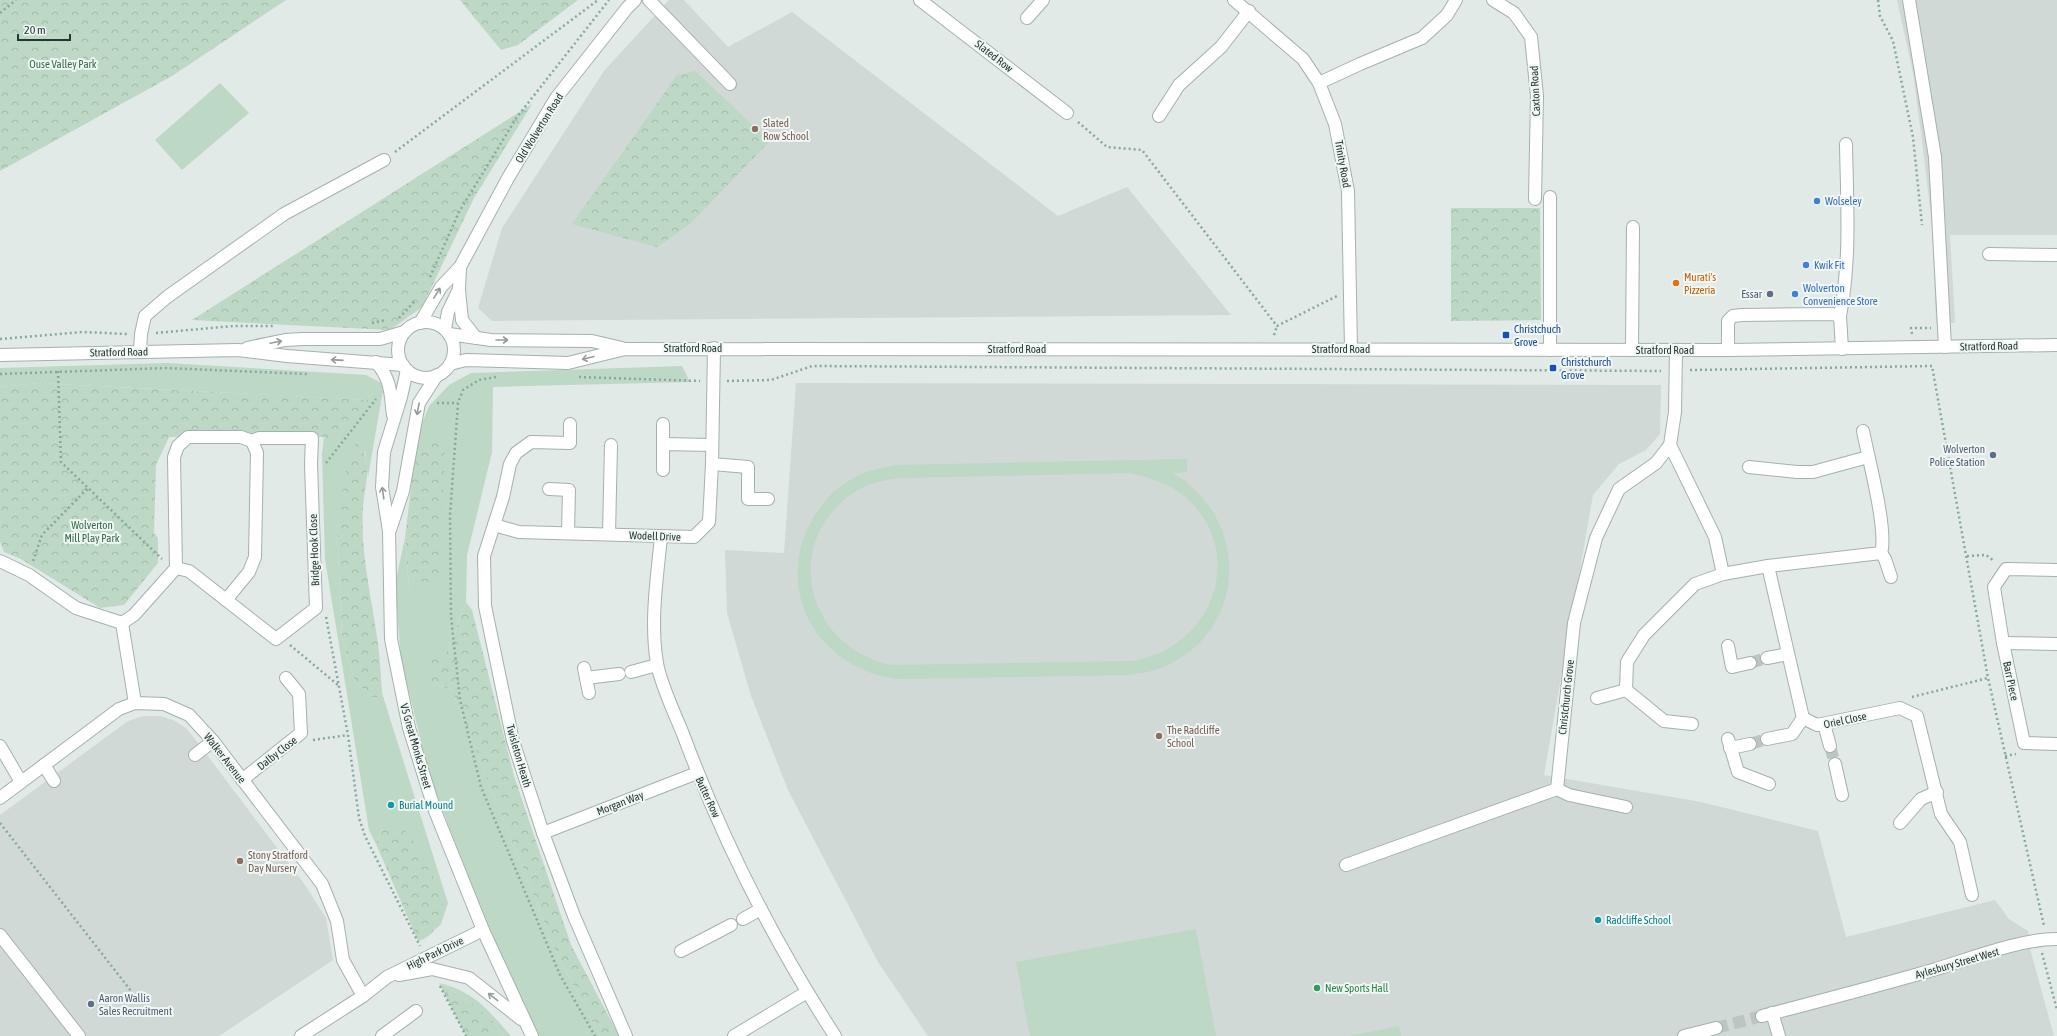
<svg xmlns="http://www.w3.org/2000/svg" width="2057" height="1036" font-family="'Asap Condensed',sans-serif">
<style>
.built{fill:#d0d9d5}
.grass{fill:#bdd8c4;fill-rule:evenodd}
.forest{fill:url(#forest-crowns)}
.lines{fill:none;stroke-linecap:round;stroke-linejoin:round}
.minor-tunnel{stroke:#bbc6c2;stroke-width:12;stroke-dasharray:12 6;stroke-linecap:butt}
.minor-casing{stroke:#a5b1ad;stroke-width:14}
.path{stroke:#86a99e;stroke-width:2.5;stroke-dasharray:2 3;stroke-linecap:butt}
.minor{stroke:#fff;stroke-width:12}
.oneway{stroke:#929c99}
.education-dot{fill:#8d6e63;stroke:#f1f7f4;stroke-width:1.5}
.shop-dot{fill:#3f7fe0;stroke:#f1f7f4;stroke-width:1.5}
.food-dot{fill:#e8710a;stroke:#f1f7f4;stroke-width:1.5}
.service-dot{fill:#5c6f8a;stroke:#f1f7f4;stroke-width:1.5}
.transit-dot{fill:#1a4fb4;stroke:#f1f7f4;stroke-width:1.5}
.culture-dot{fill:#0f9aa8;stroke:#f1f7f4;stroke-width:1.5}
.leisure-dot{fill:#2e9e5b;stroke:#f1f7f4;stroke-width:1.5}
.labels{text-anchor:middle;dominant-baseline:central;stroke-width:4;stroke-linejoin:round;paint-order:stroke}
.street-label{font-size:11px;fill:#243833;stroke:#f1f7f4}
.park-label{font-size:11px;fill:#336a48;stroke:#f1f7f4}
.education-label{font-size:11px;fill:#785e54;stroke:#f1f7f4;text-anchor:start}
.shop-label{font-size:11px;fill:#366cbe;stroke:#f1f7f4;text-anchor:start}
.food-label{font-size:11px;fill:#c56008;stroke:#f1f7f4;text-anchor:start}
.service-label{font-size:11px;fill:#4e5e75;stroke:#f1f7f4;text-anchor:end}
.transit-label{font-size:11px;fill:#164399;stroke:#f1f7f4;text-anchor:start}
.culture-label{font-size:11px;fill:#0d838f;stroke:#f1f7f4;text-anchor:start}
.leisure-label{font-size:11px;fill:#27864d;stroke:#f1f7f4;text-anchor:start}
</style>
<defs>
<pattern id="forest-crowns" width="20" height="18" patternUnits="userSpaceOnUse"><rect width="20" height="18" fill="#bdd8c4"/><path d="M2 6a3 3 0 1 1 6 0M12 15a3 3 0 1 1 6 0" fill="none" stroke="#a2baa9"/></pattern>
</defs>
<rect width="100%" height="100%" fill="#e1eae6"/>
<g class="built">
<path d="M669 0H684L728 47 792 12 1058 216 1127 187 1231 315 492 321 478 308 502 228 604 71Z"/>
<path d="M1897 0H2057V235H1950L1955 323H1936L1932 226 1924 157 1913 73Z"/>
<path d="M796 383 1661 385 1660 434 1646 450 1619 464 1593 495 1544 775 1701 802 1818 831 1846 937 1995 900 2009 919 2028 931 2031 952 2054 1036H928L878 962 788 790 751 696 727 613 725 550 784 553Z"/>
<path d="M143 716H160L173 720 186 728 198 743 305 885 326 918 333 960 219 1036H0V815L128 721Z"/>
</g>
<g class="grass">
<path d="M220 83 249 113 182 170 155 140Z"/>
<path d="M167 363 366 375 381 383 383 390 368 477 365 451 337 526 342 638 355 682 375 699 382 693 448 903 441 924 435 930 444 899 383 826 376 844 369 830 325 559 322 455 368 400 38 383 0 387V368Z"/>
<path d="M682 366 690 382 493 387 492 452 467 555 466 602 448 651 430 682 452 690 556 952 600 1036H539L491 934 430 778 401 659 395 584 405 538 409 588 417 436 429 406 449 385 471 373Z"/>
<path d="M1187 459V472L1173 473C1250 518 1249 631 1163 667 1152 672 1140 673 1128 675L897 679C820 669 773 593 811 522 821 503 836 487 855 477 868 470 882 468 896 465ZM1131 473C1150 478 1168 483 1183 495 1250 550 1213 650 1131 661L891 665C807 648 780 543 853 493 867 483 885 480 902 478Z"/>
<path d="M1196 929 1216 1036H1030L1016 962Z"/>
<path d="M439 983C475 992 487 1009 511 1036H503C491 1012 461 996 439 983Z"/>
<path d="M1399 1026 1401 1036H1349Z"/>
</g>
<g class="forest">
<path d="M0 0H286L172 76 0 171Z"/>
<path d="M460 0H578L518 45 501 50Z"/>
<path d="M695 71 770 141 690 224 657 247 572 224 677 75Z"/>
<path d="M532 104 474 198 422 307 390 330 192 320Z"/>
<path d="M1451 208H1540L1541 320 1451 321Z"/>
<path d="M38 383 369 400 322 455 324 437H169L156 465 154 533 158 538V563L124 605 100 608 21 559 4 552 0 541V387Z"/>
<path d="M417 436 445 447 439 585 409 588 405 538Z"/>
<path d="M357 440C374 463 365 482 363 507 360 553 372 599 378 644 380 660 381 677 382 693L375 699 355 682 342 638 337 526 347 463Z"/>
<path d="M466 602 472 610 514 776 571 945 619 1036H600L556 952 452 690 430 682 428 662 448 651Z"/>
<path d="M383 826 402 827 421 850 444 899C439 918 439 935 418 941L376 844Z"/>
<path d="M439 983C461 996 491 1012 503 1036H466Z"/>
</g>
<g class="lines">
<g class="minor-tunnel">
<path d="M1750 663 1767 658"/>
<path d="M1750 744 1767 739"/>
<path d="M1830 746 1835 764"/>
<path d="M1716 1028 1762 1016"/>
</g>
<g class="minor-casing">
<g id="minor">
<path d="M649 0 730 84"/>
<path d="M920 0 1067 113"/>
<path d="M1234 0 1303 59 1319 83 1335 124 1348 191 1351 349"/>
<path d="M1493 0 1514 13 1531 37 1537 96 1535 199"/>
<path d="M1909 0 1935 157 1945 347"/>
<path d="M1027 18 1043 0"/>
<path d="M1319 83 1360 64 1422 38 1447 15 1456 0"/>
<path d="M1159 116 1179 85 1221 47 1249 11"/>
<path d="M1550 197V350"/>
<path d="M1989 254 2057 255"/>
<path d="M459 290 462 320 476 338"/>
<path d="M1840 316C1851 259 1847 202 1846 144"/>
<circle cx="426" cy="350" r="28"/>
<path d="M420 323 441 287 460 267 508 178 556 98 627 8 635 0"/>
<path d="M445 329 448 312 459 289 460 267"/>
<path d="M449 334 491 340 592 341 622 348"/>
<path d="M247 348 285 340 303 339H380L404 332"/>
<path d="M1632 350 1633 227"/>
<path d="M1728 350V321L1733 316 1742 315 1832 314 1840 316 1842 349"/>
<path d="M140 351 141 334 145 316 167 297 284 214 384 160"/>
<path d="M0 355 238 350 287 356 403 365"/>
<path d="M376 362C392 381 390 393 393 415"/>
<path d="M450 364 466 360 568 363 625 349 1728 350 2057 345"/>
<path d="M407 370 401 397 384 452 382 487 389 531 391 639 409 728 435 811 483 930 532 1036"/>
<path d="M570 424V443L531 442 516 453 510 464 503 497 484 556 485 606 513 741 543 833 574 916 626 1036"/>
<path d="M663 444V424"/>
<path d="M1670 445 1715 537 1723 574 1768 566 1803 718 1817 725 1900 708 1917 716 1941 814 1960 842 1972 895"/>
<path d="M712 464 748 467V499H768"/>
<path d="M1749 467 1797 472H1813L1868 457"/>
<path d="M663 470V444L712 445"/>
<path d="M549 489 569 490 568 533"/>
<path d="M494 525 519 532 694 537 709 522 712 464 714 348"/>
<path d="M390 530 403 491 419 403 437 375"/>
<path d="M609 534 611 445"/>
<path d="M661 537C657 578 650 622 657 663 660 683 675 714 683 734 722 839 774 942 835 1036"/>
<path d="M1881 553 1885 559 1891 577"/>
<path d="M0 561 29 575 76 608 122 623 135 703"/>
<path d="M1768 566 1881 553C1888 531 1868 457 1863 431"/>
<path d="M176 568 189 571 276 639 316 608 311 464 312 438H259L252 441"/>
<path d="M2057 570 2006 569 1994 587 2003 643 2024 743 2057 744"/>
<path d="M122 623 134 615 176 568 174 457 178 446 188 437H241L252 441 257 453 255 557 249 572 226 600"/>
<path d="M2003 643 2057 644"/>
<path d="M1728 646 1732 667 1750 663"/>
<path d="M1767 658 1788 654"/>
<path d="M584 668 589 693"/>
<path d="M631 672 657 665"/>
<path d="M586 678 619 674"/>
<path d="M1626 690 1627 662 1644 635 1695 584 1723 574"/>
<path d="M1597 698 1626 690 1664 721 1692 724"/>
<path d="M1824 724 1830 746"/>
<path d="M1728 739 1738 772 1769 784"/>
<path d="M1767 739 1792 734 1803 718"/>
<path d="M0 746 21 782"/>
<path d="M1730 748 1750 744"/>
<path d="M195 755 213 741"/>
<path d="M1835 764 1842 795"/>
<path d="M44 765 54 781"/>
<path d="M242 780 301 733 299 694 286 678"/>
<path d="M1557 789 1574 623 1596 538 1619 489 1656 463 1670 445 1675 412 1676 350"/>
<path d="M0 798 119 709 135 703 164 704 189 715 213 741 322 884 337 921 343 960 363 996"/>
<path d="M1900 823 1921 799 1937 792"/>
<path d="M543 833 697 773"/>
<path d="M1346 865 1557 789 1569 795 1626 807"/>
<path d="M743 919 761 909"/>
<path d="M0 935 79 1036"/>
<path d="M681 951 731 925"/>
<path d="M399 975 432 969 469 978 521 1019"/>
<path d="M1772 1013 1779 1036"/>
<path d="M1762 1016C1820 1001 1878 986 1936 969 1972 958 2020 939 2057 939"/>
<path d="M301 1036 363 996 387 977 483 930"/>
<path d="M382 1036 416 1011"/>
<path d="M734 1036 807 992"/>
<path d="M1684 1036 1716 1028"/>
</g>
</g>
<g class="path">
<path d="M1878 0 1880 16 1893 41 1913 137 1922 225"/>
<path d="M0 13 16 0"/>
<path d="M1078 122 1107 147 1142 150 1277 326 1337 296"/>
<path d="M395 152 598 0"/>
<path d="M430 277 459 212 517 117 609 0"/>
<path d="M399 318 415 301"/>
<path d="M372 323 386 320"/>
<path d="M156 333 233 326H275"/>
<path d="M1912 334 1911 328H1931"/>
<path d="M1274 335 1277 326"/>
<path d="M0 339 83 332 127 334"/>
<path d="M1690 370 1932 366 1988 678 2044 926"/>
<path d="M58 371 61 462 162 559"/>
<path d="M0 374 166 368 307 374"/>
<path d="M496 377 479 380 463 390 458 403 450 515 451 616 460 700 481 787 560 975 595 1036"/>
<path d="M579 377 700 381"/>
<path d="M727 381 771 380 812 366 1661 371"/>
<path d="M437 403H458"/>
<path d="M326 463 376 399"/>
<path d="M1967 556 1986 555 1994 561"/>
<path d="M33 561 42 535 88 488"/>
<path d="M326 617 348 735 359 818 365 836 420 946"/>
<path d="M290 645 338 685"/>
<path d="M1912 697 1988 678"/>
<path d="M313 740 348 735"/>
<path d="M2005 756 2016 754"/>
<path d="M0 823 135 996"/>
<path d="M2042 953 2057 1010"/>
<path d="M440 986 466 1036"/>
</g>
<use href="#minor" class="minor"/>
</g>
<defs><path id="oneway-shaft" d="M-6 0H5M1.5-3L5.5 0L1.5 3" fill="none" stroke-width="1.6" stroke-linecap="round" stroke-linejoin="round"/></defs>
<g class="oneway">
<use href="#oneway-shaft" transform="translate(437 293) rotate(-58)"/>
<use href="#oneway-shaft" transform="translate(502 340)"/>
<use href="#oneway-shaft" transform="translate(276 342) rotate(-12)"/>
<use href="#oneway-shaft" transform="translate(588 358) rotate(166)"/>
<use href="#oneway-shaft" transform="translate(337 360) rotate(-176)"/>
<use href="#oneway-shaft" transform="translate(418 409) rotate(101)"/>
<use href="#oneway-shaft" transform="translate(383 493) rotate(-98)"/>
<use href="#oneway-shaft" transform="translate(493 997) rotate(-142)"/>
</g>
<g class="education-dot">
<circle cx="755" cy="129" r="4"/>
<circle cx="1159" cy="736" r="4"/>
<circle cx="240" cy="861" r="4"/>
</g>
<g class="shop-dot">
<circle cx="1817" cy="201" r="4"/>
<circle cx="1806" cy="265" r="4"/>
<circle cx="1795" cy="294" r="4"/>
</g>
<circle class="food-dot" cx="1676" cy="283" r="4"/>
<g class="service-dot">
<circle cx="1770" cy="294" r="4"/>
<circle cx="1993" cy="455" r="4"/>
<circle cx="91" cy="1004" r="4"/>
</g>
<g class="transit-dot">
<rect x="1502" y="331" width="8" height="8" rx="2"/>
<rect x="1549" y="364" width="8" height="8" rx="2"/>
</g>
<g class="culture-dot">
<circle cx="391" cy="805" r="4"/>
<circle cx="1598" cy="920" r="4"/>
</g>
<circle class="leisure-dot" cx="1317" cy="988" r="4"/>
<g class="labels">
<g class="street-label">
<text transform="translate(994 56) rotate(38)">Slated Row</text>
<text transform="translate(1535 91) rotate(-93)">Caxton Road</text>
<text transform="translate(539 128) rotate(-58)">Old Wolverton Road</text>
<text transform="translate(1343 164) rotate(80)">Trinity Road</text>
<text transform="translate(1989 346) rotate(-1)">Stratford Road</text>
<text x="693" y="348">Stratford Road</text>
<text x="1017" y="349">Stratford Road</text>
<text x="1341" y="349">Stratford Road</text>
<text x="1665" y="350">Stratford Road</text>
<text transform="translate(119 352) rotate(-1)">Stratford Road</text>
<text transform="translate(655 536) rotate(2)">Wodell Drive</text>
<text transform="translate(314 550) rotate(-92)">Bridge Hook Close</text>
<text transform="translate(2011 681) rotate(78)">Barr Piece</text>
<text transform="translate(1566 697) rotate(-84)">Christchurch Grove</text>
<text transform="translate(1845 720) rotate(-12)">Oriel Close</text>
<text transform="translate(416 746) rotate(74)">V5 Great Monks Street</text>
<text transform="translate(277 753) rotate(-38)">Dalby Close</text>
<text transform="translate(519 756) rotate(74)">Twisleton Heath</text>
<text transform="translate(225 758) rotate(52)">Walker Avenue</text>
<text transform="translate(708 797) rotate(65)">Butter Row</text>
<text transform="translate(620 803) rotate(-21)">Morgan Way</text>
<text transform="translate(435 953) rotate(-26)">High Park Drive</text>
<text transform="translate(1957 963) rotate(-16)">Aylesbury Street West</text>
</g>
<g class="park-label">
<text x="63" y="64">Ouse Valley Park</text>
<text x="92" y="525">Wolverton<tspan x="92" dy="13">Mill Play Park</tspan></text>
</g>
<g class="education-label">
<text x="763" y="123">Slated<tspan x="763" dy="13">Row School</tspan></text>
<text x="1167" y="730">The Radcliffe<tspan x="1167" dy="13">School</tspan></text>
<text x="248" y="855">Stony Stratford<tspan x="248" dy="13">Day Nursery</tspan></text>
</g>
<g class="shop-label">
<text x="1825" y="201">Wolseley</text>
<text x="1814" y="265">Kwik Fit</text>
<text x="1803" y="288">Wolverton<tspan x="1803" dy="13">Convenience Store</tspan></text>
</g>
<g class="food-label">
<text x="1684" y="277">Murati's<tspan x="1684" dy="13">Pizzeria</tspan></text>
</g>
<g class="service-label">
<text x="1762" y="294">Essar</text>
<text x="1985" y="449">Wolverton<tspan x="1985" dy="13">Police Station</tspan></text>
<text x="99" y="998" text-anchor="start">Aaron Wallis<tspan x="99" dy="13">Sales Recruitment</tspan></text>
</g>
<g class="transit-label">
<text x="1514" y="329">Christchuch<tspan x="1514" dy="13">Grove</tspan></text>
<text x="1561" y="362">Christchurch<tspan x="1561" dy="13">Grove</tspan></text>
</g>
<g class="culture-label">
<text x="399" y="805">Burial Mound</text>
<text x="1606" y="920">Radcliffe School</text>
</g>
<g class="leisure-label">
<text x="1325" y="988">New Sports Hall</text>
</g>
</g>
<path d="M18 34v6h52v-6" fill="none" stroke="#243833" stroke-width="2"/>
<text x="24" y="34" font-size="12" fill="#243833" stroke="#f1f7f4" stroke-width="3" paint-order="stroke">20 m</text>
</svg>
